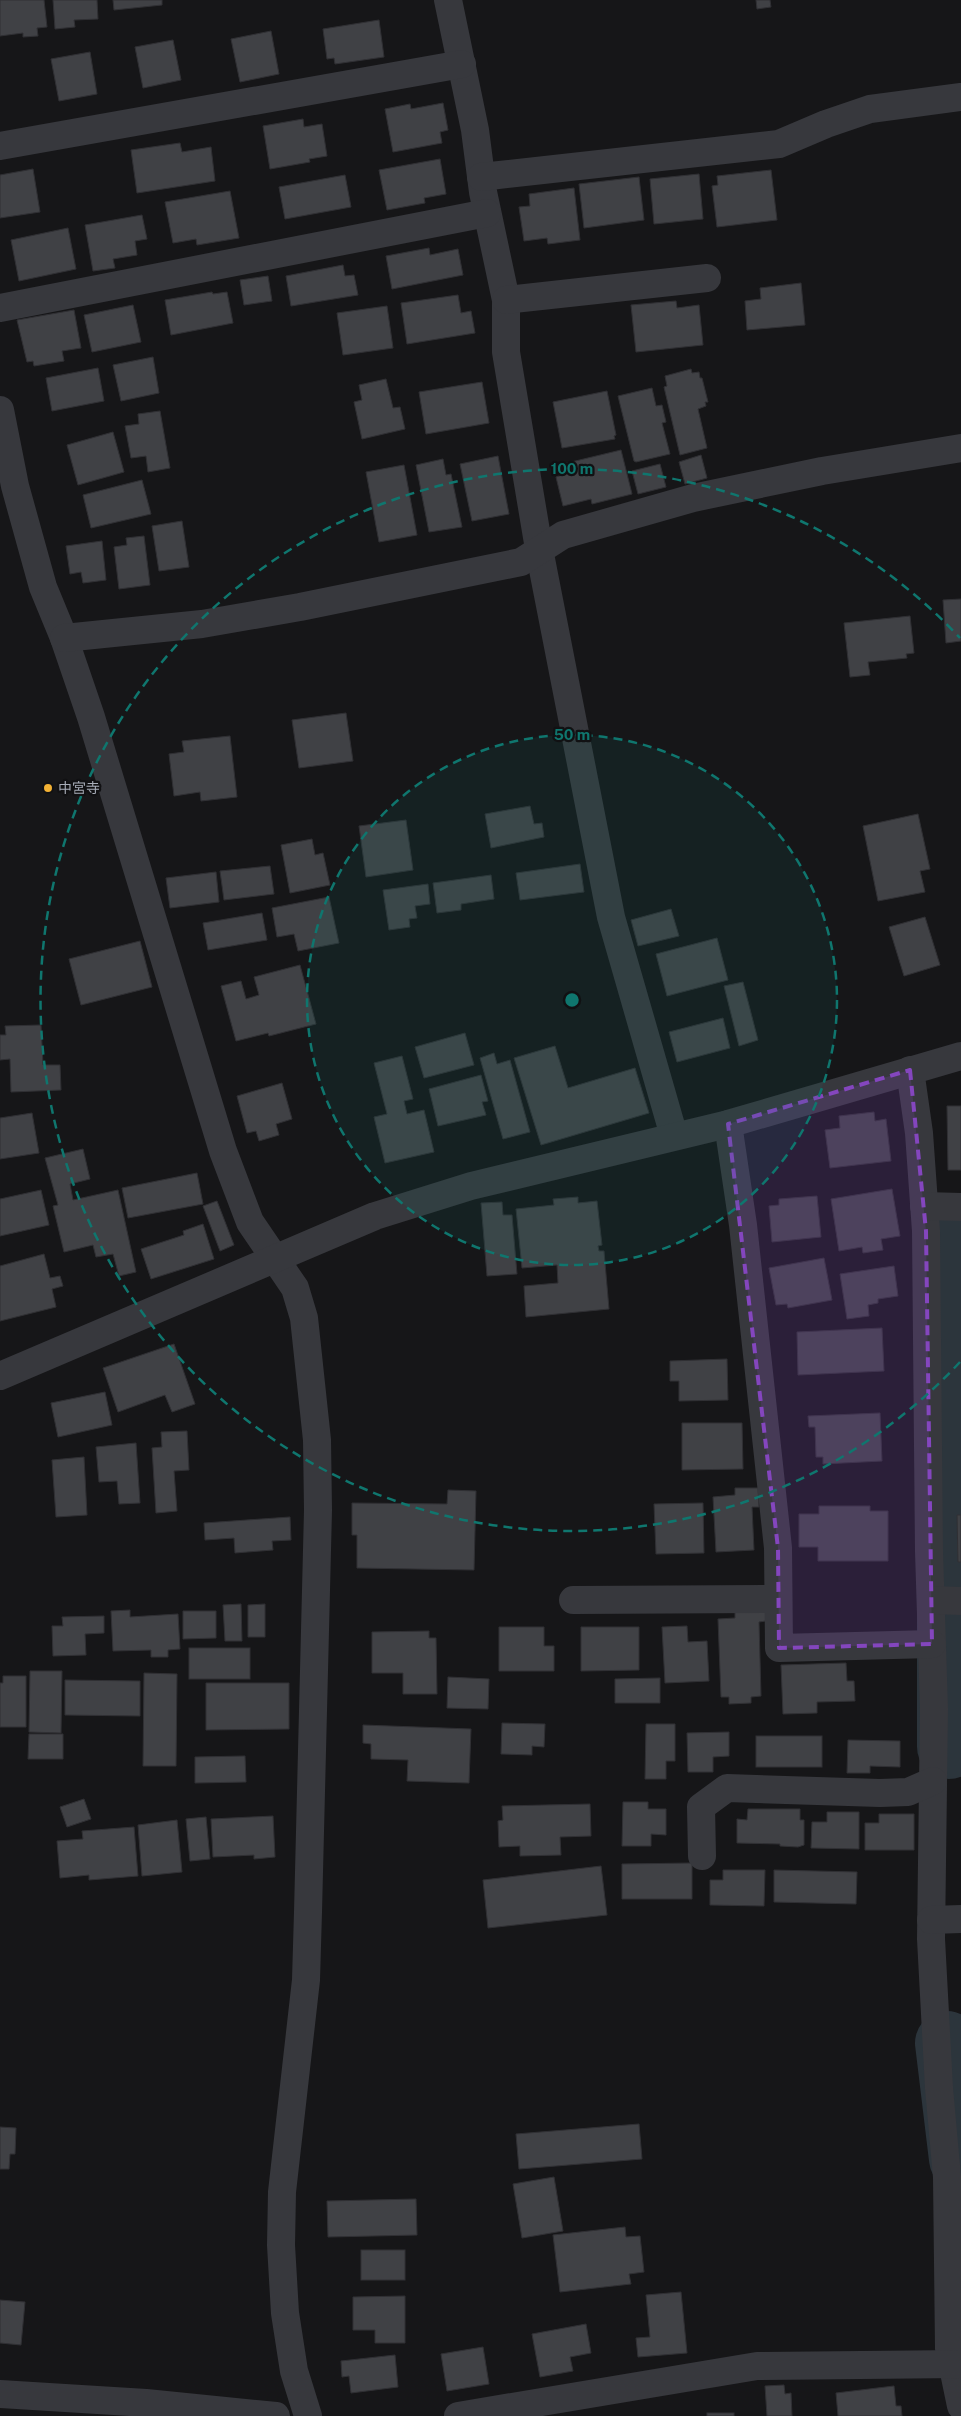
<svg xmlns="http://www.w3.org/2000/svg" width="961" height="2416" font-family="'Public Sans','Noto Sans JP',sans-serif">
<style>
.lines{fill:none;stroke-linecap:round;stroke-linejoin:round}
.river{stroke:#2c353c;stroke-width:64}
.building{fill:#404145;stroke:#303034}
.street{stroke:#37383d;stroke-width:28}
.marked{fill:#8446be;fill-opacity:0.2;stroke:#8446be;stroke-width:4;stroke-dasharray:10 6;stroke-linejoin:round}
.ring{fill:none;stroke:#0f766e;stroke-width:2.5;stroke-dasharray:9 6}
.poi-dot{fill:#f2b134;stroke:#111113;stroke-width:2}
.labels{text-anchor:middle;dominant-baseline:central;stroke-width:4.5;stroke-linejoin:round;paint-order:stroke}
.poi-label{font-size:14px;fill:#a8adb8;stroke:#111113;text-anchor:start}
.centre{fill:#0f766e;stroke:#111113;stroke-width:2.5}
.ring-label{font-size:15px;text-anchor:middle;font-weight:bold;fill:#0f766e;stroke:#111113;stroke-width:4.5;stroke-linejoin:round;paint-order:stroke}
</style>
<rect width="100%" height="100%" fill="#161618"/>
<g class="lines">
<g class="river">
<path d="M949 1227V1747"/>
<path d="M947 2043 961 2159"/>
</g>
</g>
<g class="building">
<path d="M0 0H44L47 27 37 28 38 36 23 37V33L0 36Z"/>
<path d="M53 0H97L98 19 74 20 75 27 55 29Z"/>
<path d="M113 0H162V5L114 10Z"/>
<path d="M756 0H770L771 7 757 9Z"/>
<path d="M379 20 384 57 335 64 334 58 327 59 323 29Z"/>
<path d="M271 31 279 74 240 82 231 39Z"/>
<path d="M173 40 181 80 143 88 135 47Z"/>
<path d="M90 52 97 94 59 101 51 59Z"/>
<path d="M443 103 448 130 440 132 442 143 393 152 385 109 410 104 411 109Z"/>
<path d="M303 119 304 127 322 124 327 156 309 159 310 162 270 169 263 126Z"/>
<path d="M180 143 182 152 211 147 215 181 137 193 131 150Z"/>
<path d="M440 159 446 194 424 198 425 203 387 210 379 170Z"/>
<path d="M33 169 40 212 0 218V175Z"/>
<path d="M771 170 777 220 717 227 712 186 718 185 717 176Z"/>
<path d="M699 174 703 219 654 224 650 179Z"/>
<path d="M345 175 351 207 285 219 279 187Z"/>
<path d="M639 177 644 220 584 228 579 184Z"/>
<path d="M574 188 580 240 548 244 547 238 524 241 519 207 530 206 529 194Z"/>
<path d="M230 191 239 238 197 245 196 239 173 243 165 202Z"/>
<path d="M142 215 147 239 135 241 137 255 113 259 115 268 93 271 85 225Z"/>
<path d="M68 228 76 269 19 281 11 240Z"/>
<path d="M429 248 430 255 458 249 463 275 392 289 386 256Z"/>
<path d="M343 265 345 276 354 275 358 295 291 306 286 276Z"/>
<path d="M268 276 272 301 244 305 240 280Z"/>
<path d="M801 283 805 325 747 330 745 301 761 299 760 288Z"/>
<path d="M212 292 213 294 227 292 233 323 171 335 165 300Z"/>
<path d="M458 295 461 313 471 311 475 333 407 344 401 303Z"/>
<path d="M676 301 677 308 699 305 703 345 636 352 631 305Z"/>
<path d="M133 305 141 342 92 352 84 315Z"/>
<path d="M387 306 393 348 343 355 337 313Z"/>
<path d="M74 310 81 348 62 351 64 361 34 366 33 361 27 362 17 320Z"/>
<path d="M153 357 159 393 121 401 113 365Z"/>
<path d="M98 368 104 401 52 411 46 378Z"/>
<path d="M691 369 692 373 699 372 700 378H702L708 402H705L706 406 698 409 707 448 680 455 664 387 667 386 665 376Z"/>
<path d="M386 379 393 408 400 407 405 429 362 439 354 402 362 400 359 385Z"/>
<path d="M482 382 489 423 426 434 419 392Z"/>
<path d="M652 388 656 406 662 405 666 422 662 423 670 454 636 462 634 461 618 396Z"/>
<path d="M607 391 616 435 614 436 615 439 562 448 553 402Z"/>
<path d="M160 411 170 468 148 472 146 456 131 458 125 426 139 424 138 414Z"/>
<path d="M113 432 124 472 78 485 67 445Z"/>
<path d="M621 450 632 494 592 504 591 499 563 506 556 477 566 474 563 464Z"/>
<path d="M701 455 707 478 685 484 679 462Z"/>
<path d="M498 456 509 514 472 521 460 464Z"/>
<path d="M443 459 446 475 451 474 462 527 429 532 416 465Z"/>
<path d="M660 464 666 487 638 494 632 471Z"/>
<path d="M404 465 417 535 379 542 366 472Z"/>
<path d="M142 480 151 514 91 528 83 495Z"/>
<path d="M182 521 189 567 159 571 152 526Z"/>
<path d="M144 536 150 585 119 589 114 547 127 545 126 538Z"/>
<path d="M102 541 106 580 83 583 81 572 70 574 66 546Z"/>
<path d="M961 599V641L946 643 943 600Z"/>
<path d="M910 616 914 653 906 654 907 658 868 662 870 675 850 677 844 623Z"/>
<path d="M346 713 353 761 299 768 292 720Z"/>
<path d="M230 736 237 797 201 801 200 792 174 796 169 754 184 752 182 741Z"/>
<path d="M530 806 534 824 542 823 544 837 491 848 485 814Z"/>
<path d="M918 814 930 869 920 871 925 892 878 901 863 826Z"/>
<path d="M406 820 413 870 366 877 359 826Z"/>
<path d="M312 839 315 855 323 853 330 885 290 893 281 845Z"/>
<path d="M580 864 584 892 520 900 516 873Z"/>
<path d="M270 866 274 894 224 900 220 871Z"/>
<path d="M216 872 219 902 170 908 166 878Z"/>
<path d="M491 875 494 899 461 904V910L437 913 433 883Z"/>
<path d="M428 884 430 904 415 906 417 918 409 919 410 927 389 930 383 890Z"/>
<path d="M329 897 339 943 298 951 294 934 277 937 272 908Z"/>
<path d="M671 909 679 936 638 946 631 920Z"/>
<path d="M262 913 267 940 208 950 203 923Z"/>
<path d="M925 917 940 965 904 976 889 927Z"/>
<path d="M717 938 728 980 667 996 656 954Z"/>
<path d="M140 941 152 987 81 1005 69 959Z"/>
<path d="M300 965 316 1024 269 1036 268 1033 236 1041 221 986 241 981 246 999 259 995 254 977Z"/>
<path d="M743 982 758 1040 739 1046 724 986Z"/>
<path d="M723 1018 730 1048 677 1062 669 1032Z"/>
<path d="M41 1025 43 1065H60L61 1090 11 1092 10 1059 0 1060V1035H6L5 1026Z"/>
<path d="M465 1033 474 1065 424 1078 415 1047Z"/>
<path d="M555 1046 568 1088 635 1068 649 1113 541 1145 514 1058Z"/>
<path d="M494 1053 497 1064 510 1060 530 1132 503 1139 480 1058Z"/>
<path d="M402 1056 413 1099 404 1101 407 1114 424 1110 434 1152 385 1163 374 1117 387 1114 374 1063Z"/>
<path d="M481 1075 488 1101 482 1102 486 1115 438 1126 429 1089Z"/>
<path d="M282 1083 292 1119 276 1124 279 1135 259 1141 256 1131 247 1133 237 1096Z"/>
<path d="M947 1106H961V1170H948Z"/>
<path d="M874 1112 875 1121 886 1119 891 1161 830 1168 825 1130 840 1128 839 1116Z"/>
<path d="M32 1113 39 1153 0 1159V1118Z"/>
<path d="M83 1149 90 1179 70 1184 73 1200 118 1190 136 1272 119 1276 113 1254 96 1257 93 1245 64 1252 53 1206 58 1205 45 1158Z"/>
<path d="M197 1173 203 1204 128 1218 122 1188Z"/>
<path d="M892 1189 900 1236 881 1239 883 1250 863 1253 862 1247 839 1251 831 1199Z"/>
<path d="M41 1190 49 1225 0 1236V1199Z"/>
<path d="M817 1196 821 1237 772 1242 769 1206 779 1205V1199Z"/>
<path d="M578 1197V1203L597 1201 602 1245 598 1246 599 1251H604L609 1309 526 1317 524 1286 558 1283 557 1265 522 1268 516 1209 554 1205 553 1199Z"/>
<path d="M217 1201 234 1245 220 1251 203 1206Z"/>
<path d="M502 1202 503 1215H512L517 1274 487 1276 481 1203Z"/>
<path d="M203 1224 214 1259 151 1279 141 1249 184 1235 183 1231Z"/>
<path d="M44 1254 50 1278 60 1276 63 1286 52 1289 56 1307 0 1321V1266Z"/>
<path d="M824 1258 832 1300 788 1308 787 1304 776 1305 769 1268Z"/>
<path d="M894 1266 898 1296 878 1299V1303L868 1305 869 1316 847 1319 840 1274Z"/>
<path d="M882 1328 884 1371 798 1375 797 1332Z"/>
<path d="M174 1344 195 1404 172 1412 165 1395 118 1412 103 1368Z"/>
<path d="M727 1359 728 1400 679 1401V1381H670V1361Z"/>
<path d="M105 1392 112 1425 58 1437 51 1403Z"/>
<path d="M880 1413 882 1461 823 1464V1457H816L815 1427H809L808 1416Z"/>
<path d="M682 1423H742L743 1469 682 1470Z"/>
<path d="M187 1431 189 1470 174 1471 177 1511 156 1513 152 1448 162 1447 161 1432Z"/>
<path d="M136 1443 140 1503 119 1504 117 1481 99 1482 96 1447Z"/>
<path d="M84 1457 87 1515 56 1517 52 1460Z"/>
<path d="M735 1488H758L759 1507H752L754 1550 716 1552 713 1497 735 1495Z"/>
<path d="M448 1490 476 1491 474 1570 357 1568V1535H352V1503L447 1504Z"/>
<path d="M703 1503 704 1553 656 1554 654 1504Z"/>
<path d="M819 1506H870V1511H888V1561H818V1547H799V1514H819Z"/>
<path d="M957 1515H961V1562H958Z"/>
<path d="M290 1517 291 1540 272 1541 273 1550 235 1553 234 1538 205 1540 204 1523Z"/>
<path d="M241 1604 242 1641H225L223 1605Z"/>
<path d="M265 1604V1637H248V1605Z"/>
<path d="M130 1610V1617L178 1614 180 1649 168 1650V1657H151V1650L113 1651 111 1611Z"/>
<path d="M183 1611H216V1638L183 1639Z"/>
<path d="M735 1611H766V1621L759 1622 761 1696 751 1697V1703L729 1704V1697H721L718 1619 735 1618Z"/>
<path d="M104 1616V1633L85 1634 86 1655 53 1656 52 1626H63L62 1617Z"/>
<path d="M687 1626 688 1642 707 1641 709 1681 665 1683 662 1627Z"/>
<path d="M499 1627H544V1646H554V1671H499Z"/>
<path d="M581 1627H639V1670L581 1671Z"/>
<path d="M429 1631V1638H436L437 1694H403V1673H372V1632Z"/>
<rect x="189" y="1648" width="61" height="31"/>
<path d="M846 1663 847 1681H854L855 1701 817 1702V1713L783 1714 781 1665Z"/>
<path d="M30 1671H62L61 1733 29 1732Z"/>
<path d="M144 1673 177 1674 176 1766H143Z"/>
<path d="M3 1676H26V1727H0V1683H3Z"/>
<path d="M448 1677 489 1679 488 1709 447 1708Z"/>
<path d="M660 1678V1703H615V1679Z"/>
<path d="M65 1680 140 1681V1716L65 1715Z"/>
<path d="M206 1683H289V1729L206 1730Z"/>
<path d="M502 1723 545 1724 544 1747 532 1746V1755L501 1754Z"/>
<path d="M646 1724H675V1761H666V1779H645Z"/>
<path d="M363 1725 471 1729 469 1783 407 1781 408 1760 371 1759V1744L363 1743Z"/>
<path d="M729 1732V1756L713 1757V1772H688L687 1733Z"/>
<path d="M29 1734H63V1759H28Z"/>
<rect x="756" y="1736" width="66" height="31"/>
<path d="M848 1740 900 1741V1767L870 1766V1773H847Z"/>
<path d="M245 1756 246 1782 195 1783V1757Z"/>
<path d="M84 1799 91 1819 67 1827 60 1807Z"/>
<path d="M623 1802H648V1809H666V1835L651 1834V1846H622Z"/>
<path d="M590 1804 591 1836 560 1837 561 1855 520 1856V1846L499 1847 498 1821 503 1820 502 1806Z"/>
<path d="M748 1809H800V1820H804V1845L798 1847 780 1846V1844L737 1843V1819L747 1820Z"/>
<path d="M827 1812H859V1849L811 1848 812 1822H827Z"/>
<path d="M879 1814H914V1850H865V1823H879Z"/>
<path d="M273 1816 275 1857 254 1859V1855L213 1857 211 1819Z"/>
<path d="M206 1817 210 1859 190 1861 186 1819Z"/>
<path d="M177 1820 182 1872 142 1876 138 1825Z"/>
<path d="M134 1827 138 1876 89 1880V1875L60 1878 57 1841 83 1839 82 1831Z"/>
<path d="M692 1863V1899H622V1864Z"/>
<path d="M601 1866 607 1915 488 1928 483 1880Z"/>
<path d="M723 1870H765L764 1906 710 1905V1880H723Z"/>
<path d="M774 1870 857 1872 856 1904 774 1902Z"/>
<path d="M639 2124 642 2159 519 2169 516 2134Z"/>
<path d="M0 2127 16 2128 15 2154H10L9 2169H0Z"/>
<path d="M554 2177 563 2231 522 2238 513 2184Z"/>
<path d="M416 2199 417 2235 328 2237 327 2201Z"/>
<path d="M625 2227 626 2237 640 2236 644 2272 629 2274 631 2284 560 2292 553 2235Z"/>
<rect x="361" y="2250" width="44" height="30"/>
<path d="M681 2292 687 2353 638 2357 636 2338 650 2337 646 2295Z"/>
<path d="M405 2296V2343H375V2330H353V2297Z"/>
<path d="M0 2300 25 2302 21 2345 0 2343Z"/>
<path d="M586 2324 591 2353 570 2357 573 2371 540 2377 532 2334Z"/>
<path d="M483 2347 489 2384 447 2391 441 2354Z"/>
<path d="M395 2355 398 2387 351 2393 349 2376 342 2377 341 2361Z"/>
<path d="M784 2385 785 2394 791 2393 792 2416H767L765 2386Z"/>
<path d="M894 2386 896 2406H901L902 2416H838L836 2393Z"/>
<rect x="707" y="2413" width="27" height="3"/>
</g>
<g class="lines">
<g class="street">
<path d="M448 0 475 130 483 192 506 300V352L539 549 611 917 674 1136"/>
<path d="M0 146 462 64"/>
<path d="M481 177 779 144 826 124 870 109 961 97"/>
<path d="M506 300 707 278"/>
<path d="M0 308 487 213"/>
<path d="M0 410 15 486 43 587 64 638 91 717 223 1151 250 1222 295 1288 304 1318 317 1440 318 1510 308 1912 306 1980 282 2192 281 2245 285 2313 294 2371 308 2416"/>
<path d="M64 638 202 624 300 607 521 562 563 535 693 498 822 471 961 448"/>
<path d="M910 1070 919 1133 926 1231 929 1551 934 1709 931 1939 939 2088 947 2177 949 2348 961 2406"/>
<path d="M728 1124 743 1225 778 1548 779 1648 932 1644"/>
<path d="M924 1206 961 1207"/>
<path d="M0 1376 375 1216 471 1186 728 1124 961 1056"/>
<path d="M573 1600 778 1599"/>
<path d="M931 1600 961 1601"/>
<path d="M702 1856 701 1807 727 1788 880 1793 908 1792 933 1781"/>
<path d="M931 1920 961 1919"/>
<path d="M0 2394 146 2403 276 2416"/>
<path d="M458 2416 757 2366 961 2364"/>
</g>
</g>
<path class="marked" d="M910 1070 926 1231 932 1644 779 1648 778 1548 728 1124Z"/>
<circle cx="572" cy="1000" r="265" fill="#0f766e" fill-opacity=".12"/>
<g class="ring">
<circle cx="572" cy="1000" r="265"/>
<path d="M960 1362A531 531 0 1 1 960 638"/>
</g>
<circle class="poi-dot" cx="48" cy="788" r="5"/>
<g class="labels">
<g class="poi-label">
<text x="58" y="788">中宮寺</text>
</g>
</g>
<circle cx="572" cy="1000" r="8" class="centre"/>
<g class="ring-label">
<text x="572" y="474">100 m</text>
<text x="572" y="740">50 m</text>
</g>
</svg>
